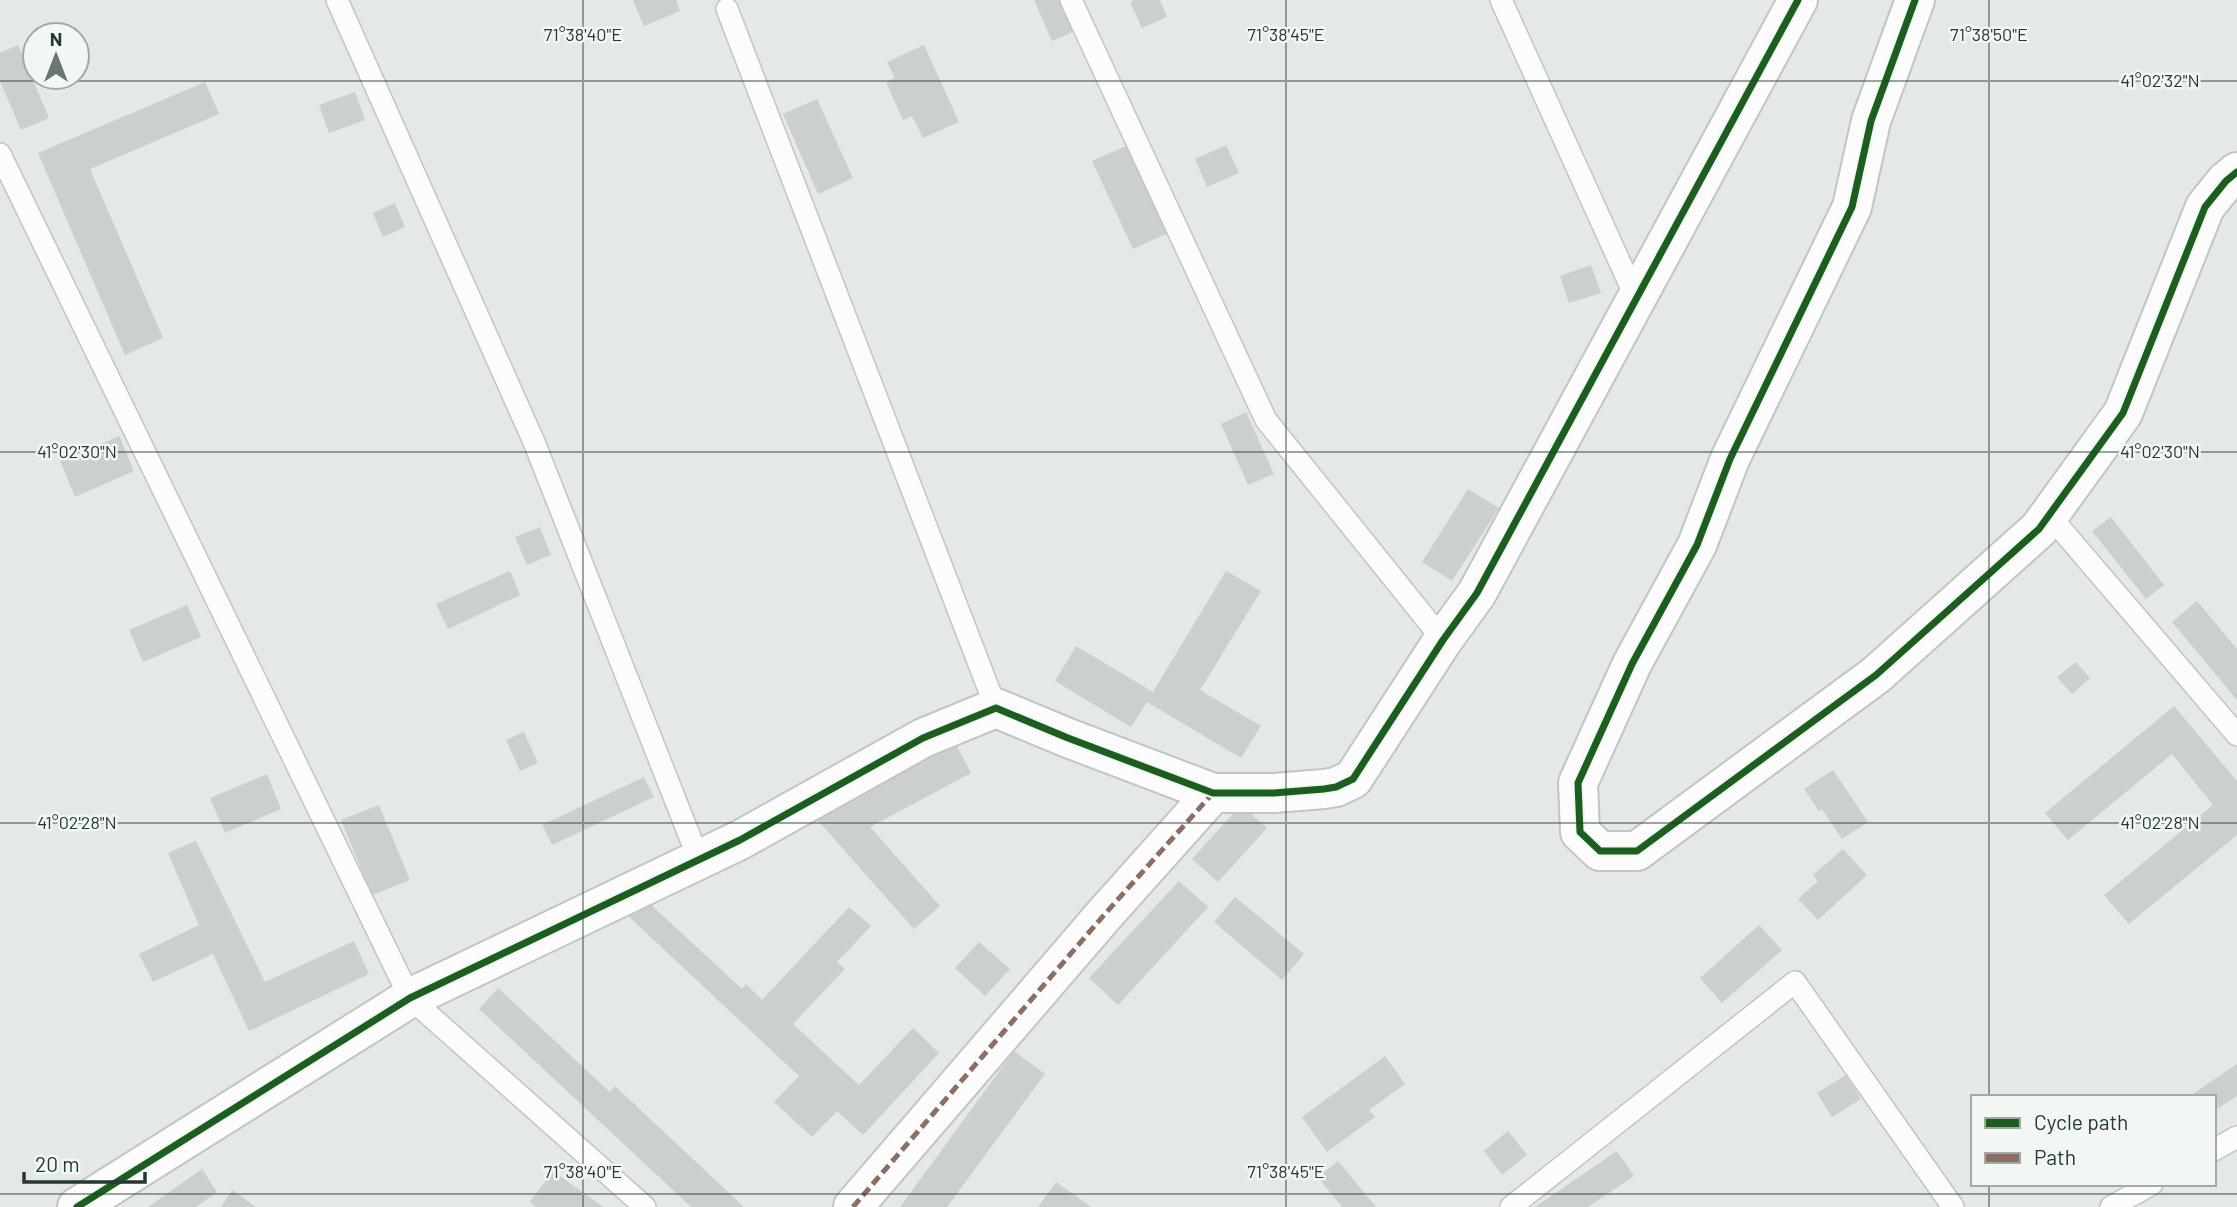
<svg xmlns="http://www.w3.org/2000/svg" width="2237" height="1207" font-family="Barlow,sans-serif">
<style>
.building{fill:#cbd0ce}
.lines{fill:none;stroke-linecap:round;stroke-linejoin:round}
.service-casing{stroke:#c1c5c3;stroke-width:24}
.minor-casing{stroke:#c1c5c3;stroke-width:42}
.service{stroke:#fbfcfb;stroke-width:21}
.minor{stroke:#fbfcfb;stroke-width:38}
.quiet{stroke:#8d6e63;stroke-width:5;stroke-dasharray:10 5;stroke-linecap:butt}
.cycleway-casing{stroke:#f2f7f4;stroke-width:11}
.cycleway{stroke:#1b5e20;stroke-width:7}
.ticks{fill:none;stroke:#243932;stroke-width:2;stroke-opacity:0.45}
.ticks-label{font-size:18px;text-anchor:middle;fill:#243932;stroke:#f2f7f4;stroke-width:5;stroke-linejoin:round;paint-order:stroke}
</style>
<rect width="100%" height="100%" fill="#e4e8e6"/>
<g class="building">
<path d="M633 0H676L680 11 644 26Z"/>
<path d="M1034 0H1059L1073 32 1052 41Z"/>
<path d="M1134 0H1160L1167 17 1142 28 1130 2Z"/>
<path d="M18 45 49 118 21 130 0 81V53Z"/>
<path d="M924 45 959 122 923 138 912 116 903 120 886 82 895 78 887 62Z"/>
<path d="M205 82 219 114 90 169 163 338 125 355 38 153Z"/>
<path d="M355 92 365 120 329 133 319 105Z"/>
<path d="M817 99 853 178 818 194 783 114Z"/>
<path d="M1128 145 1168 233 1133 249 1092 161Z"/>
<path d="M1226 145 1239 173 1207 187 1195 159Z"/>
<path d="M395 203 405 227 383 237 373 213Z"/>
<path d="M1591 265 1601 293 1569 303 1560 276Z"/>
<path d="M1246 412 1274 474 1248 485 1221 424Z"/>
<path d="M119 436 134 471 75 497 60 461Z"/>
<path d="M1468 489 1499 508 1452 581 1422 562Z"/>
<path d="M2111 517 2164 585 2146 599 2092 531Z"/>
<path d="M540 527 551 555 527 565 515 537Z"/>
<path d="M510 571 520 595 448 629 436 604Z"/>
<path d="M1226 571 1261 591 1200 690 1261 726 1241 758 1147 702 1131 727 1055 681 1076 646 1153 692Z"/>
<path d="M2197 601 2237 649V700L2172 622Z"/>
<path d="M187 605 201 637 143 662 129 630Z"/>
<path d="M2076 662 2090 678 2072 694 2057 677Z"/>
<path d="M2174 706 2237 781V835L2129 924 2104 895 2213 805 2172 754 2068 840 2045 813Z"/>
<path d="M524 732 538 763 520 771 506 740Z"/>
<path d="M953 739 971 773 870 827 940 906 914 929 813 815Z"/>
<path d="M1833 770 1868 822 1842 839 1822 809 1819 811 1804 789Z"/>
<path d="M267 774 281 809 225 833 210 798Z"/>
<path d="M644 777 654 797 552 845 542 825Z"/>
<path d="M379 805 410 880 372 895 341 820Z"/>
<path d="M1241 805 1267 828 1218 882 1192 859Z"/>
<path d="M196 841 265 982 354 941 369 974 249 1031 213 954 153 982 139 954 199 925 168 853Z"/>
<path d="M1843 849 1867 875 1818 920 1798 899 1818 881 1813 875Z"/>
<path d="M1179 881 1208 907 1118 1005 1089 978Z"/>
<path d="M1235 897 1304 954 1282 980 1214 922Z"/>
<path d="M649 903 742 989 746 984 762 1000 849 907 871 926 837 962 845 969 793 1024 859 1085 913 1028 939 1053 863 1135 837 1111 812 1137 774 1102 799 1076 628 916Z"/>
<path d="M1759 925 1782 950 1722 1003 1700 978Z"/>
<path d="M979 942 1010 969 985 996 955 968Z"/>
<path d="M498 988 610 1092 615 1086 744 1207H691L479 1009Z"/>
<path d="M1014 1051 1045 1074 947 1207H900Z"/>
<path d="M1385 1056 1405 1084 1369 1110 1375 1117 1327 1152 1302 1117Z"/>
<path d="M2237 1064V1096L2214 1111V1097H2188Z"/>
<path d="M1846 1075 1861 1099 1832 1117 1817 1093Z"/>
<path d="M1508 1131 1527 1155 1502 1175 1484 1151Z"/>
<path d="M1617 1151 1634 1176 1588 1207H1535Z"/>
<path d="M1338 1161 1376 1207H1342L1318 1177Z"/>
<path d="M202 1169 217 1192 196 1207H148Z"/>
<path d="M553 1171 603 1207H536L530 1202Z"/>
<path d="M1056 1182 1091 1207H1038Z"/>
<path d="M232 1190 256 1207H221Z"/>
</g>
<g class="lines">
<g class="service-casing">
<g id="service">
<path d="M337 0 534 442 699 860"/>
<path d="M1071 0 1266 420 1443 640"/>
<path d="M1501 0 1636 298"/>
<path d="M727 9 996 708"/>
<path d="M0 154 410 998 645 1207"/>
<path d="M2049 515 2237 735"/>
<path d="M2214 1150 2237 1137"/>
<path d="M1511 1207 1795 982 1953 1207"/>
<path d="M2111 1207 2152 1184"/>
</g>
</g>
<g class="minor-casing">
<g id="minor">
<path d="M1915 0 1871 121 1852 207 1730 459 1697 545 1632 664 1578 783 1580 832 1600 851H1637L1876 675 2039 529 2123 413 2205 207 2226 181 2237 172"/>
<path d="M77 1207 410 998 740 840 923 738 996 708 1068 738 1213 793H1274L1324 789 1336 787 1353 779 1443 640 1477 593 1798 0"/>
<path d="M853 1207 1104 915 1213 793"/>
</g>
</g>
<use href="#service" class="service"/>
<use href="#minor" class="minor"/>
<path class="quiet" d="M853 1207 1104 915 1213 793"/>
<g class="cycleway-casing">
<g id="cycleway">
<path d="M1915 0 1871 121 1852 207 1730 459 1697 545 1632 664 1578 783 1580 832 1600 851H1637L1876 675 2039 529 2123 413 2205 207 2226 181 2237 172"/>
<path d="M77 1207 410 998 740 840 923 738 996 708 1068 738 1213 793H1274L1324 789 1336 787 1353 779 1443 640 1477 593 1798 0"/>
</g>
</g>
<use href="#cycleway" class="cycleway"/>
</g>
<path class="ticks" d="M583 0V1207M1286 0V1207M1989 0V1097M0 81H2237M0 452H2237M0 823H2237M1989 1184V1207M0 1194H2237"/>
<g class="ticks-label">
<text x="583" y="41">71°38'40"E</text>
<text x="1286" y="41">71°38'45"E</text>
<text x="1989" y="41">71°38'50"E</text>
<text x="2160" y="87">41°02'32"N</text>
<text x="77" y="458">41°02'30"N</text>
<text x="2160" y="458">41°02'30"N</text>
<text x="77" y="829">41°02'28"N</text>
<text x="2160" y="829">41°02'28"N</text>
<text x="583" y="1178">71°38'40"E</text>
<text x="1286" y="1178">71°38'45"E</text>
</g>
<rect x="1971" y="1095" width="245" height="91" fill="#f2f7f4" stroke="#a0aba6" stroke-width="2"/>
<rect x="1985" y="1118" width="35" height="10" fill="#1b5e20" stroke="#a0aba6" stroke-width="2"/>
<text x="2034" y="1130" font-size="21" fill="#243932">Cycle path</text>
<rect x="1985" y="1153" width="35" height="10" fill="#8d6e63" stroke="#a0aba6" stroke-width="2"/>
<text x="2034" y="1165" font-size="21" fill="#243932">Path</text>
<g transform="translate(56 56)"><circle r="33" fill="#f2f7f4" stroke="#a0aba6" stroke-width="2"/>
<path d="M0-5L12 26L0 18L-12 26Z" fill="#677671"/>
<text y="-10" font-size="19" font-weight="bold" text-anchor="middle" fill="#243932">N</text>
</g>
<path d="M24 1172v10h121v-10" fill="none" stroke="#243932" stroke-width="3.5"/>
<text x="35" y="1172" font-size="21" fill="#243932" stroke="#f2f7f4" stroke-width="5" paint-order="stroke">20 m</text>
</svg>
